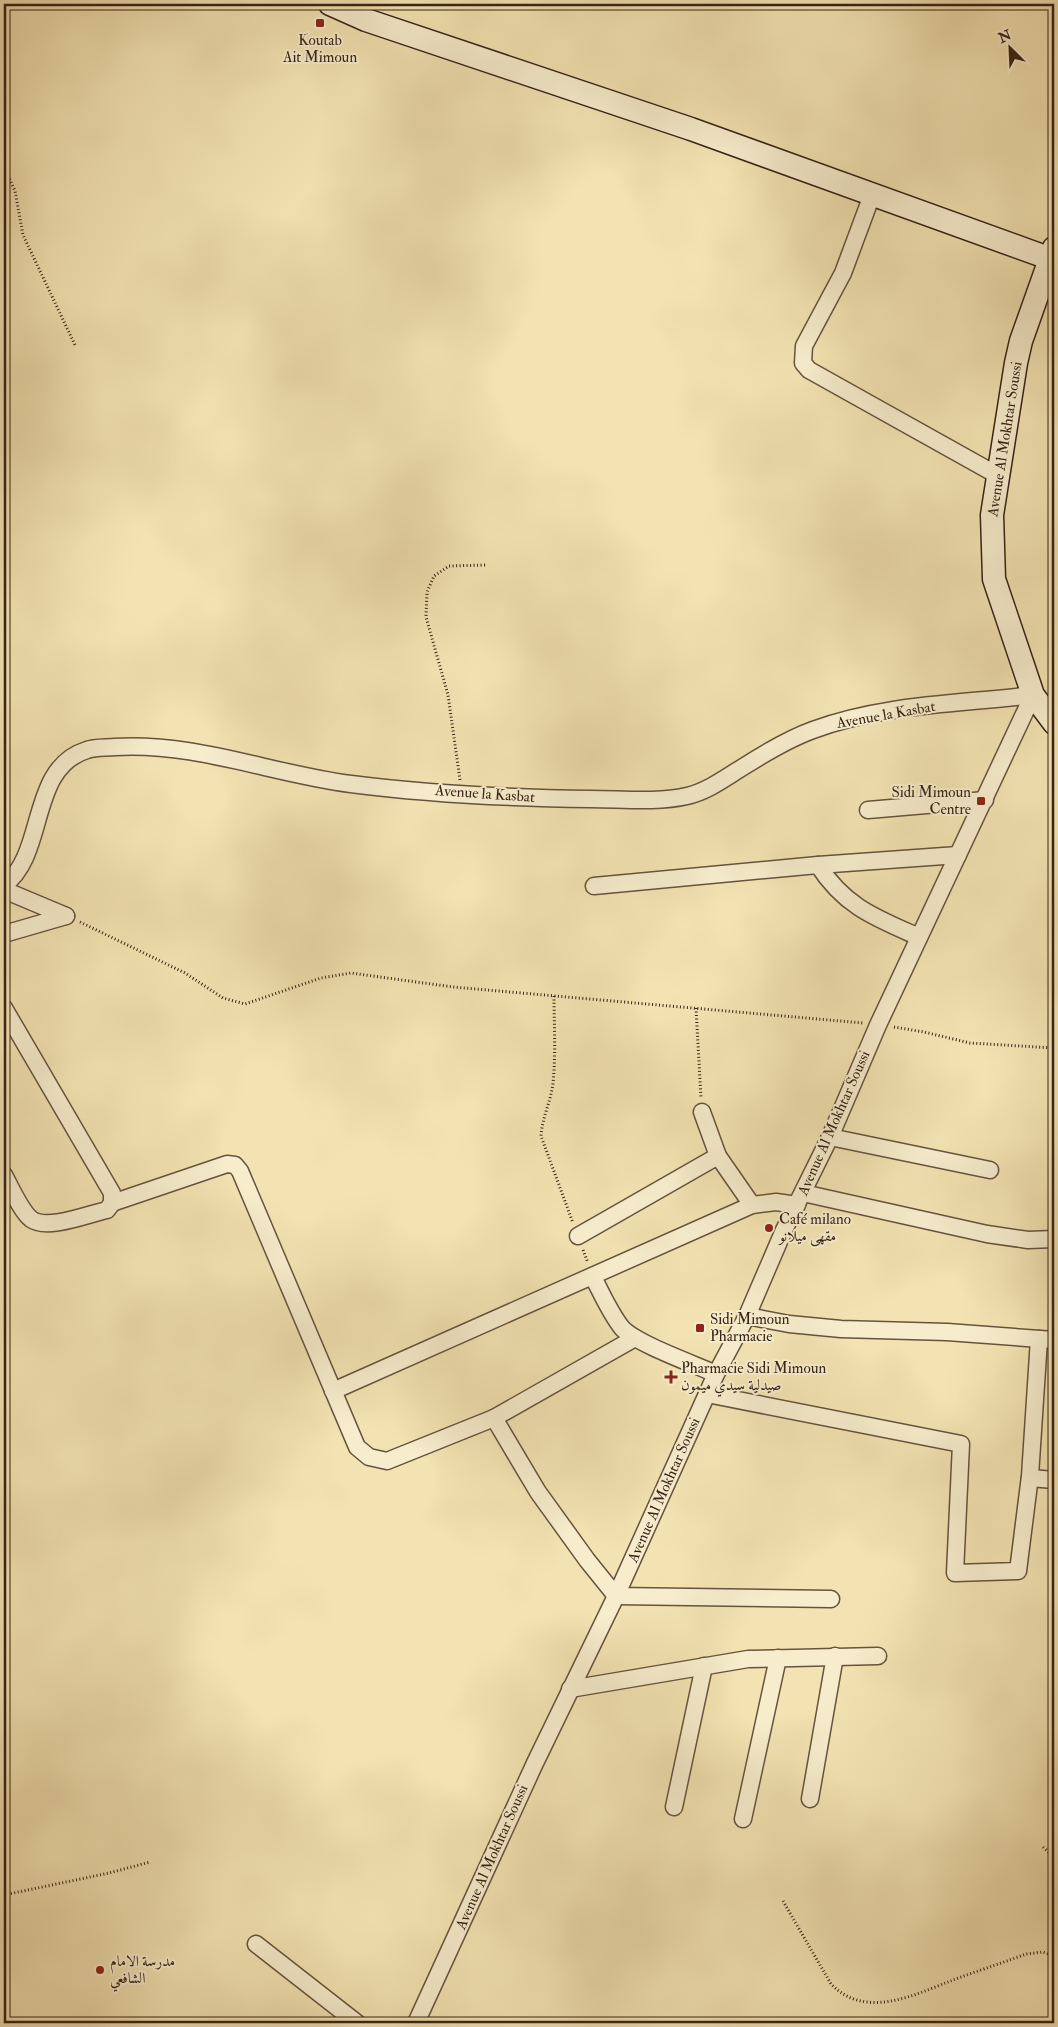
<svg xmlns="http://www.w3.org/2000/svg" width="1058" height="2027" font-family="'IM FELL Double Pica',Amiri,serif">
<style>
.lines{fill:none;stroke-linecap:round;stroke-linejoin:round}
.street-casing{stroke:#66533e;stroke-width:19}
.secondary-casing{stroke:#372317;stroke-width:25}
.path{stroke:#372317;stroke-width:3;stroke-dasharray:1 2.5;stroke-linecap:butt}
.street{stroke:#f7edcd;stroke-width:16}
.secondary{stroke:#f7edcd;stroke-width:22}
.poi-dot{fill:#8f2418;stroke:#f7edcd;stroke-width:2}
.labels{text-anchor:middle;dominant-baseline:central;stroke-width:4;stroke-linejoin:round;paint-order:stroke}
.poi-label{font-size:15px;fill:#372317;stroke:#f7edcd;text-anchor:start}
.street-label{font-size:15px;fill:#372317;stroke:#f7edcd}
</style>
<rect width="100%" height="100%" fill="#f3e3b2"/>
<filter id="stains"><feTurbulence type="fractalNoise" baseFrequency=".004" numOctaves="4"/><feColorMatrix values="0 0 0 0 .2 0 0 0 0 .09 0 0 0 0 .02 0 0 0 .5 -.17"/></filter>
<radialGradient id="worn" r=".72"><stop offset=".6" stop-color="#630" stop-opacity="0"/><stop offset="1" stop-color="#630" stop-opacity=".3"/></radialGradient>
<g class="lines">
<g class="street-casing">
<g id="street">
<path d="M872 195 843 273 804 346 803 363 809 370 997 475"/>
<path d="M868 810 985 800"/>
<path d="M818 865C845 907 876 918 919 937"/>
<path d="M4 885C47 854 28 768 87 750 95 747 106 748 115 747 196 742 272 774 351 784 429 794 512 798 591 799 622 799 656 803 687 796 708 791 725 778 743 767 765 753 788 739 813 730 882 704 960 704 1033 695"/>
<path d="M594 886 818 865 958 855"/>
<path d="M4 890 66 916"/>
<path d="M4 934 66 916"/>
<path d="M4 1008 112 1193V1203L107 1210C88 1214 47 1231 31 1219 21 1211 10 1186 4 1175"/>
<path d="M702 1112 718 1156 752 1205"/>
<path d="M830 1137 990 1170"/>
<path d="M803 1193 987 1234 1028 1240 1054 1239"/>
<path d="M112 1203 227 1164 235 1165 240 1171 357 1447 369 1457 387 1461 494 1418 635 1338"/>
<path d="M578 1236 718 1156"/>
<path d="M593 1277C602 1294 610 1313 622 1328 637 1344 694 1364 716 1374"/>
<path d="M747 1316 789 1324 841 1329 947 1332 1054 1340"/>
<path d="M333 1391 752 1205 776 1202 797 1205"/>
<path d="M707 1394 961 1444 955 1573 1018 1571 1030 1476 1039 1339"/>
<path d="M494 1418 538 1492 587 1560 616 1596 831 1599"/>
<path d="M1030 1478 1054 1480"/>
<path d="M570 1689 748 1659 878 1656"/>
<path d="M810 1799 835 1656"/>
<path d="M674 1807 704 1666"/>
<path d="M743 1819 778 1658"/>
<path d="M256 1944 357 2023"/>
<path d="M416 2023 535 1763 616 1596 716 1374 747 1316 784 1230 830 1137 878 1025 1033 695"/>
</g>
</g>
<g class="secondary-casing">
<g id="secondary">
<path d="M330 4 366 20 691 129 1054 260"/>
<path d="M1054 248 1021 341 1016 363 992 515 994 579 1033 695 1054 723"/>
</g>
</g>
<g class="path">
<path d="M4 166 15 191 23 235 75 345"/>
<path d="M460 780 448 695 426 617 427 592 434 576 449 566 486 565"/>
<path d="M80 922 185 973 223 998 245 1004 321 978 351 973 453 987 863 1023"/>
<path d="M554 996C554 1024 556 1054 553 1083 551 1101 542 1118 541 1136L573 1223"/>
<path d="M696 1008 701 1098"/>
<path d="M894 1027 924 1032 970 1043 1054 1048"/>
<path d="M583 1250 588 1263"/>
<path d="M1043 1847 1054 1857"/>
<path d="M4 1895 109 1873 150 1862"/>
<path d="M783 1901 831 1984C866 2020 914 1995 953 1980 977 1971 1002 1963 1026 1954L1043 1952 1054 1956"/>
</g>
<use href="#street" class="street"/>
<use href="#secondary" class="secondary"/>
</g>
<g class="poi-dot">
<rect x="315" y="18" width="10" height="10" rx="2.5"/>
<rect x="976" y="796" width="10" height="10" rx="2.5"/>
<circle cx="769" cy="1228" r="5"/>
<rect x="695" y="1323" width="10" height="10" rx="2.5"/>
<path d="M668.5 1369.5h5v5h5v5h-5v5h-5v-5h-5v-5h5z"/>
<circle cx="100" cy="1970" r="5"/>
</g>
<g class="labels">
<g class="poi-label">
<text x="320" y="40" text-anchor="middle">Koutab<tspan x="320" dy="17">Ait Mimoun</tspan></text>
<text x="971" y="792" text-anchor="end">Sidi Mimoun<tspan x="971" dy="17">Centre</tspan></text>
<text x="779" y="1219">Café milano<tspan x="779" dy="17">مقهى ميلانو</tspan></text>
<text x="710" y="1319">Sidi Mimoun<tspan x="710" dy="17">Pharmacie</tspan></text>
<text x="681" y="1368">Pharmacie Sidi Mimoun<tspan x="681" dy="17">صيدلية سيدي ميمون</tspan></text>
<text x="110" y="1961">مدرسة الامام<tspan x="110" dy="17">الشافعي</tspan></text>
</g>
<g class="street-label">
<text transform="translate(1005 439) rotate(-81)">Avenue Al Mokhtar Soussi</text>
<text transform="translate(886 715) rotate(-10)">Avenue la Kasbat</text>
<text transform="translate(485 794) rotate(4)">Avenue la Kasbat</text>
<text transform="translate(834 1123) rotate(-66)">Avenue Al Mokhtar Soussi</text>
<text transform="translate(664 1490) rotate(-66)">Avenue Al Mokhtar Soussi</text>
<text transform="translate(492 1857) rotate(-66)">Avenue Al Mokhtar Soussi</text>
</g>
</g>
<rect width="1058" height="2027" fill="none" stroke="#f3e3b2" stroke-width="20"/>
<rect x="5" y="5" width="1048" height="2017" fill="none" stroke="#372317" stroke-width="2.5"/>
<rect x="10" y="10" width="1038" height="2007" fill="none" stroke="#372317"/>
<g transform="translate(1010 48) rotate(336)" stroke="#f7edcd" stroke-width="4" paint-order="stroke">
<path d="M0-4L9 19L0 12L-9 19Z" fill="#372317"/>
<text y="-8" font-size="14" font-weight="bold" text-anchor="middle" fill="#372317">N</text>
</g>
<rect width="100%" height="100%" filter="url(#stains)"/>
<rect width="100%" height="100%" fill="url(#worn)"/>
</svg>
